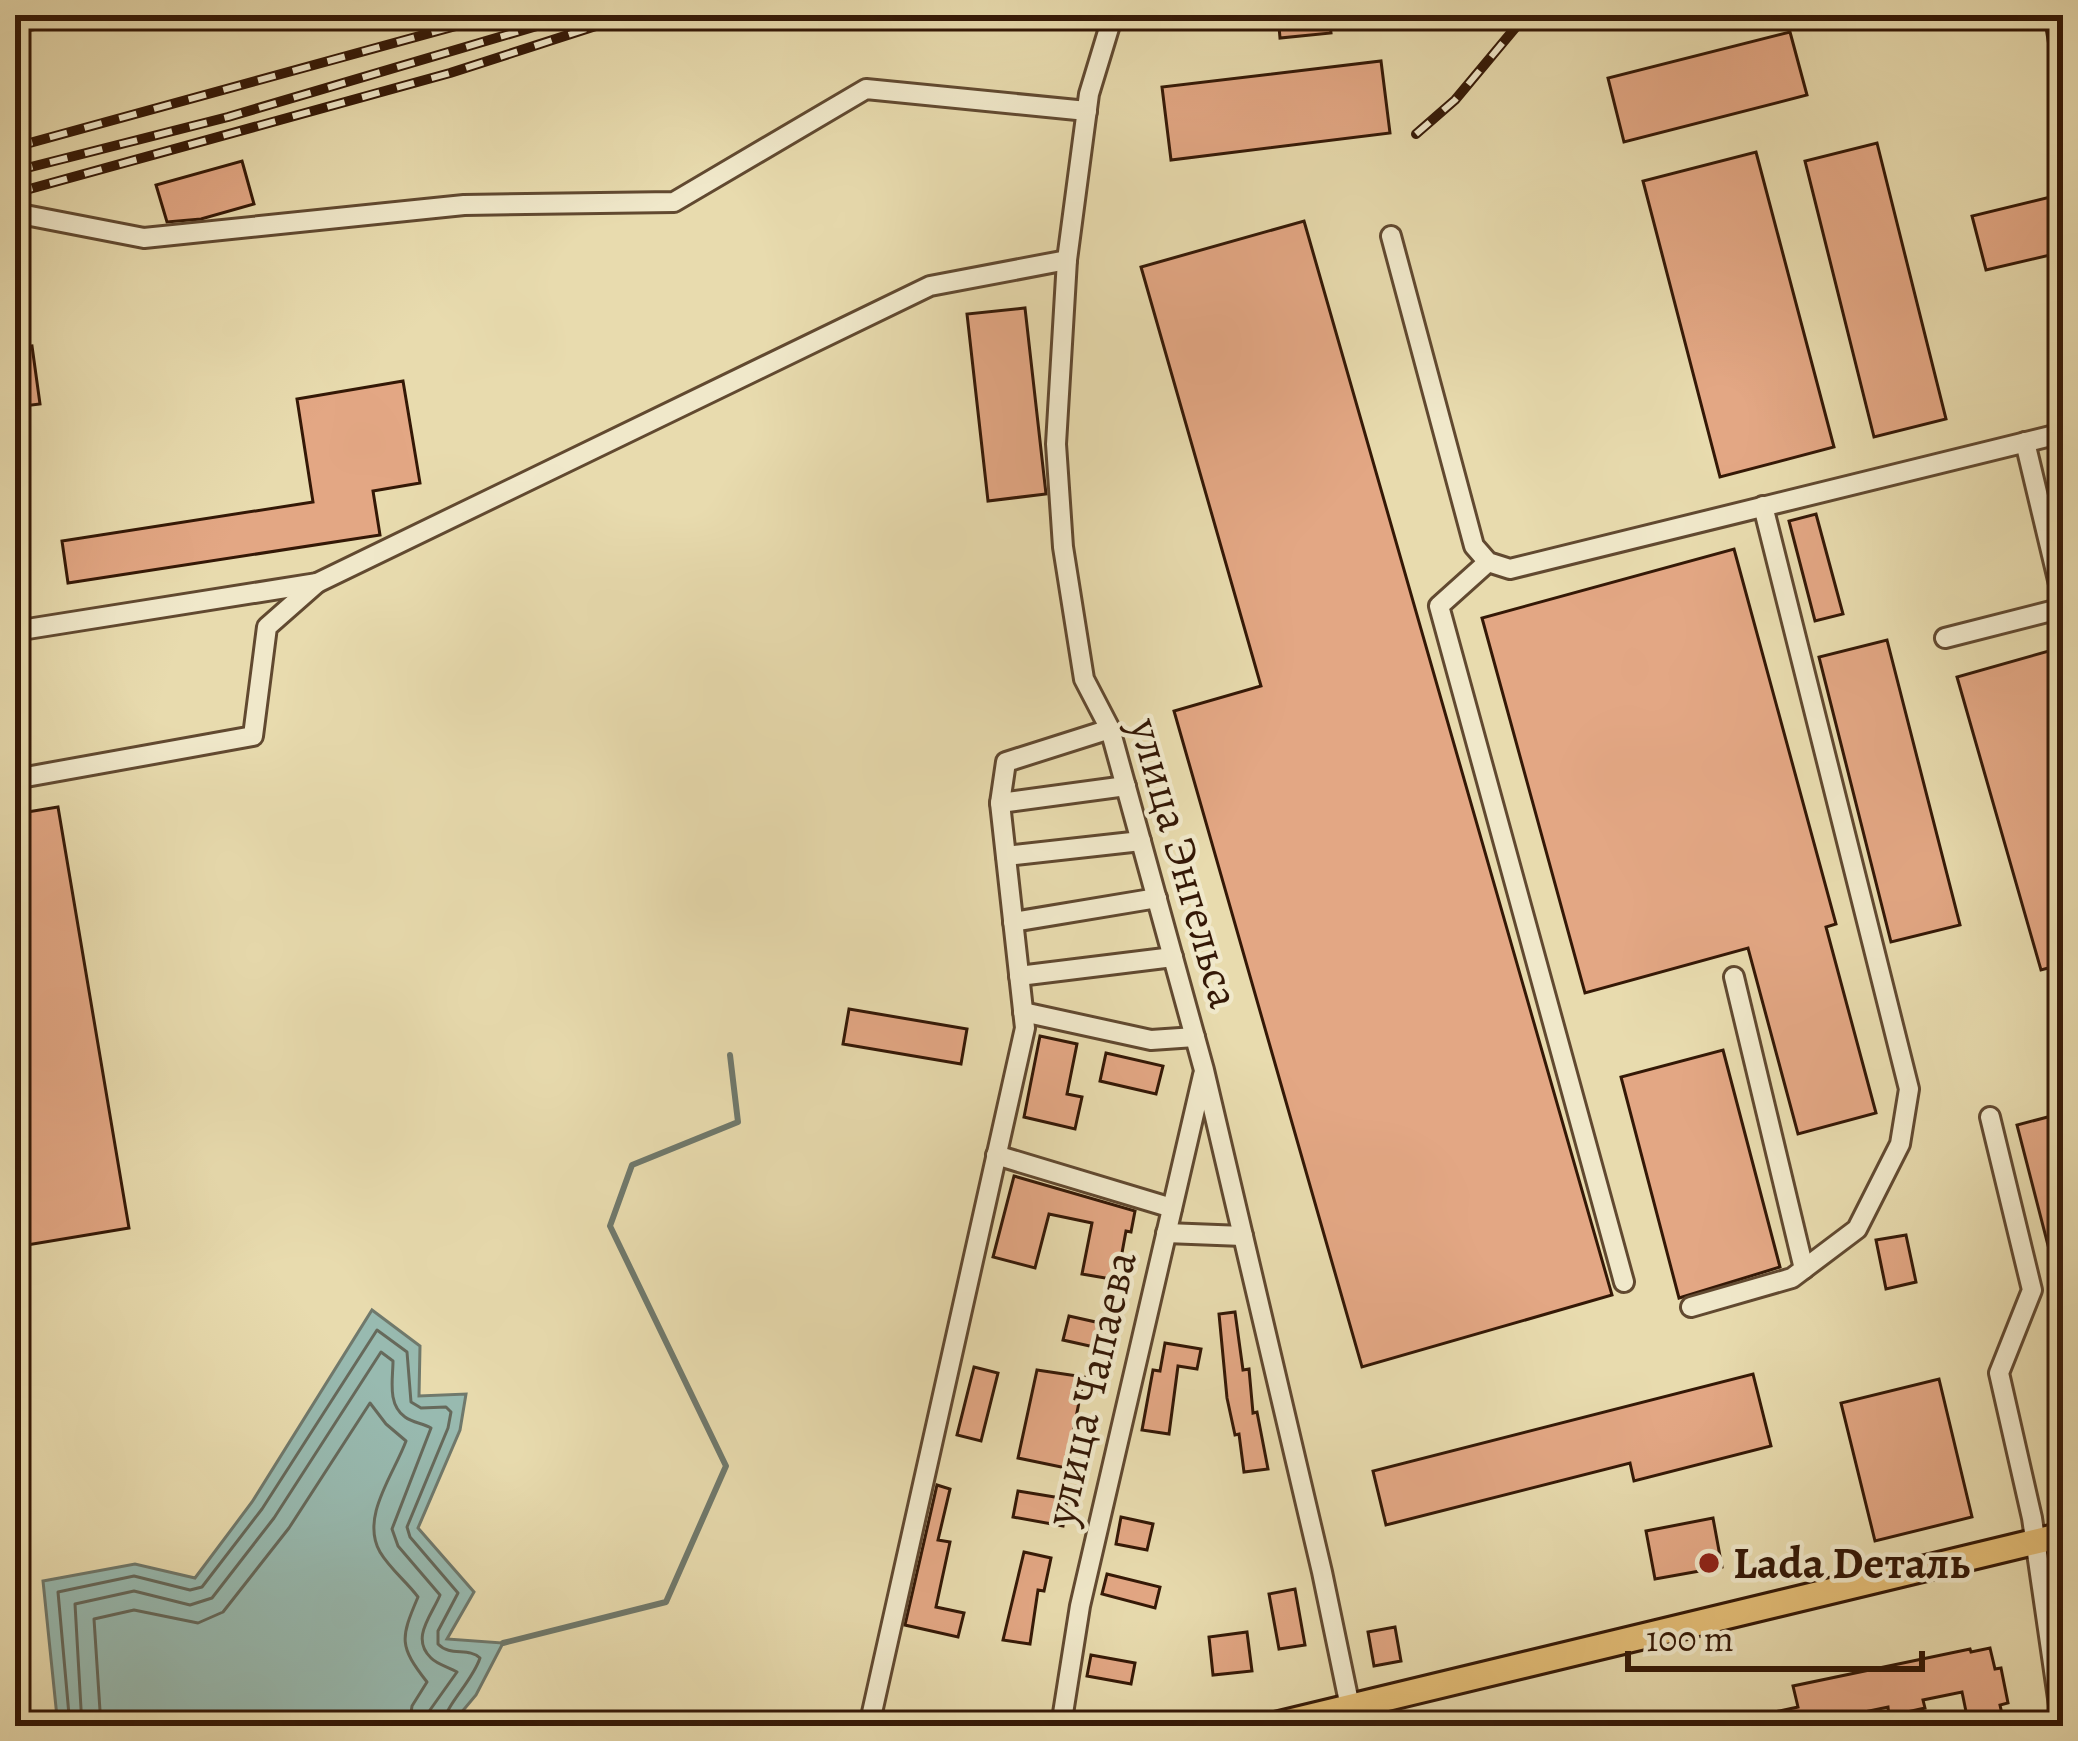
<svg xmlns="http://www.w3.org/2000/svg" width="2078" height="1741" font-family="Alegreya,serif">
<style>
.water{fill:#98bab0;stroke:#70796c;stroke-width:3}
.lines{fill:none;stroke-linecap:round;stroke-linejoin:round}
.shore{stroke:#66695b;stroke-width:3}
.stream{stroke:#70796c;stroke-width:6}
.building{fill:#e3a784;stroke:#341806;stroke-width:3}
.minor-casing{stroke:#614930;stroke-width:24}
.major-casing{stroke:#341806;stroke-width:30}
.minor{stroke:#f0e8ca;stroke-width:18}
.major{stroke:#e4be77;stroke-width:24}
.rail-casing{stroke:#341806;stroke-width:10}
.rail{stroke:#f0e8ca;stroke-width:6;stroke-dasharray:18;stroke-linecap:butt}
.poi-dot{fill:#8f2418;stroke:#f0e8ca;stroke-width:4.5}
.labels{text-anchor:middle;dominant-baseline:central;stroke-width:9;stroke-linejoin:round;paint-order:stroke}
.street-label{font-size:45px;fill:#341806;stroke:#f0e8ca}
.poi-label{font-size:45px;font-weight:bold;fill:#341806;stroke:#f0e8ca;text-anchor:start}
</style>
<rect width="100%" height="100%" fill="#e8dbae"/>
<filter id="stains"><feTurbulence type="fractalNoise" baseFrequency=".00167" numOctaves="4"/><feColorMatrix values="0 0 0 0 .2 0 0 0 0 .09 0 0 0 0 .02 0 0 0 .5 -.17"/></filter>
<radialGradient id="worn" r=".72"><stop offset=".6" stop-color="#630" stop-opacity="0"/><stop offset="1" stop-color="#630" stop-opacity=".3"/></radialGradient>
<path class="water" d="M372 1310 420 1346 419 1396 466 1394 460 1430 418 1528 474 1592 447 1639 503 1643 476 1695 450 1726H41L57 1717 43 1581 135 1564 195 1578 252 1502Z"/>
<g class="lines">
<g class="shore">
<path d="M65 1726 69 1715 58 1592 134 1576 190 1590 202 1587 262 1509 377 1330 407 1352 411 1402 421 1408 446 1407 451 1412 448 1428 407 1527 410 1537 458 1593 438 1631V1644C450 1657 469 1647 480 1658 472 1682 446 1704 442 1726"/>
<path d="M82 1726 75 1604 134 1591 190 1605 212 1598 274 1518 381 1352 393 1361C393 1379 387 1404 405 1417 413 1423 423 1423 431 1428L392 1529 398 1546 440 1595C432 1615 410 1638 431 1658 438 1665 449 1667 457 1672L430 1710 427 1726"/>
<path d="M101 1726 94 1619 134 1610 198 1623 223 1612 289 1528 370 1403 386 1424 406 1441C394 1474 360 1517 380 1552 390 1569 407 1582 418 1597 400 1639 399 1646 427 1682L412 1706 409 1726"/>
</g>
<path class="stream" d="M503 1643 666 1602 726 1466 610 1226 632 1165 738 1122 730 1055"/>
</g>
<g class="building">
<path d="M1278 15H1329L1331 33 1280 38Z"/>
<path d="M2044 15H2063V76L2054 77Z"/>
<path d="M1790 32 1807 95 1624 142 1608 78Z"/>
<path d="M1381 61 1390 133 1171 160 1162 87Z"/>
<path d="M1877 143 1946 419 1874 437 1805 161Z"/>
<path d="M1756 152 1834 447 1720 477 1643 181Z"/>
<path d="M242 161 254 204 201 219 167 222 156 185Z"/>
<path d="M2063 194V252L1986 270 1972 216Z"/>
<path d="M1304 221 1612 1295 1362 1367 1174 711 1261 686 1141 267Z"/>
<path d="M1025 308 1046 494 988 501 967 314Z"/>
<path d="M32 346 40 404 15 407V348Z"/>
<path d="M403 381 420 483 373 491 380 535 68 583 62 541 313 502 297 399Z"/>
<path d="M1816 514 1843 614 1815 621 1789 521Z"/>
<path d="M1734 549 1836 924 1826 927 1876 1113 1798 1134 1748 948 1585 993 1482 618Z"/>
<path d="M1887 640 1960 925 1891 942 1819 657Z"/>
<path d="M2063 647V964L2041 970 1957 677Z"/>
<path d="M58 807 129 1228 15 1247V814Z"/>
<path d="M849 1009 967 1029 961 1064 843 1044Z"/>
<path d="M1040 1036 1077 1044 1067 1094 1082 1097 1075 1129 1024 1117Z"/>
<path d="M1723 1050 1780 1267 1679 1298 1621 1077Z"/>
<path d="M1106 1053 1163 1066 1156 1094 1100 1081Z"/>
<path d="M2063 1113V1284H2058L2017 1125Z"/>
<path d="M1014 1176 1135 1211 1131 1232 1126 1231 1117 1280 1082 1274 1092 1223 1049 1214 1035 1268 993 1257Z"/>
<path d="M1906 1235 1916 1282 1886 1289 1876 1240Z"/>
<path d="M1235 1312 1243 1370 1249 1369 1253 1413 1257 1412 1268 1469 1244 1472 1239 1434 1235 1435 1227 1398 1219 1314Z"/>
<path d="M1069 1316 1100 1323 1094 1347 1063 1340Z"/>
<path d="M1165 1343 1201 1349 1197 1369 1178 1366 1169 1434 1142 1430 1153 1370 1160 1371Z"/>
<path d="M974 1367 998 1373 981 1441 957 1435Z"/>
<path d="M1037 1370 1084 1377 1066 1468 1018 1458Z"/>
<path d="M1753 1374 1771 1446 1634 1481 1630 1463 1386 1525 1373 1471Z"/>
<path d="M1939 1379 1972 1517 1875 1541 1841 1403Z"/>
<path d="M937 1485 950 1489 938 1540 950 1542 936 1607 964 1613 958 1637 905 1625Z"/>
<path d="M1018 1491 1067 1499 1063 1526 1013 1517Z"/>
<path d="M1121 1517 1153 1524 1147 1550 1116 1544Z"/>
<path d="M1713 1518 1722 1567 1655 1579 1646 1531Z"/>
<path d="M1024 1552 1051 1558 1044 1591 1038 1590 1030 1644 1003 1640Z"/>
<path d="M1107 1574 1160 1587 1155 1608 1102 1594Z"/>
<path d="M1295 1589 1305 1645 1279 1649 1269 1594Z"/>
<path d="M1395 1627 1401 1661 1374 1666 1368 1632Z"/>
<path d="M1247 1632 1252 1671 1213 1675 1209 1637Z"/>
<path d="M1990 1648 1995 1669 2001 1668 2008 1703 2000 1705 2004 1723 1969 1726 1962 1692 1923 1700 1925 1708 1889 1716 1888 1707 1855 1714 1857 1722 1839 1726H1742L1741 1719 1798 1707 1793 1686 1970 1649 1971 1652Z"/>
<path d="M1091 1655 1135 1663 1131 1684 1087 1676Z"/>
</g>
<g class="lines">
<g class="minor-casing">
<g id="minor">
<path d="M1113 15 1089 94 1067 260 1056 444 1063 547 1084 679 1110 729 1204 1070 1322 1572 1354 1726"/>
<path d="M15 23 52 15"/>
<path d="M15 213 144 238 464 205 674 202 866 89 1087 111"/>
<path d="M1391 236 1474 546 1488 562 1510 569 2063 433"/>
<path d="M2025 442 2063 601"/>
<path d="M1488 562 1439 606 1624 1282"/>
<path d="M15 631 317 583 930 286 1067 260"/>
<path d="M1945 638 2063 608"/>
<path d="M15 779 253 736 267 627 317 583"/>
<path d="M1000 803 1126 786"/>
<path d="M1006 856 1141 841"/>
<path d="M1013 922 1157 898"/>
<path d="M1019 976 1173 957"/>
<path d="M1734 977 1804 1269"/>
<path d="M1023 1012 1151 1040 1195 1037"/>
<path d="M1990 1117 2032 1290 1999 1373 2032 1518 2062 1726"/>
<path d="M996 1155 1172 1208"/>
<path d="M1166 1233 1243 1236"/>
<path d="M1691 1307 1792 1278 1857 1229 1900 1144 1909 1089 1763 506"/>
<path d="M869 1726 1025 1028 1000 803 1006 762 1110 729"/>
<path d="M1061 1726 1080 1606 1203 1075"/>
</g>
</g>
<g class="major-casing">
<path id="major" d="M1271 1726 2063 1535"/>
</g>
<use href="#minor" class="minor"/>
<use href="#major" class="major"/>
<g class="rail-casing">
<g id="rail">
<path d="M1416 134 1455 100 1526 15"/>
<path d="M15 147 496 15"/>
<path d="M15 171 228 117 574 15"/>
<path d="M15 193 450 73 630 15"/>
</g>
</g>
<use href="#rail" class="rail"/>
</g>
<circle class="poi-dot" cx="1709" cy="1563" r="12"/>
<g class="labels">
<g class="street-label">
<text transform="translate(1185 863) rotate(74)">улица Энгельса</text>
<text transform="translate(1090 1388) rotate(-77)">улица Чапаева</text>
</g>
<g class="poi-label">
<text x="1733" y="1563">Lada Dеталь</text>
</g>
</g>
<rect width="2078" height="1741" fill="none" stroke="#e8dbae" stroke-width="60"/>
<rect x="18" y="18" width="2042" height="1705" fill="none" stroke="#341806" stroke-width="6"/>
<rect x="30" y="30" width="2018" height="1681" fill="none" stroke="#341806" stroke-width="3"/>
<path d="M1628 1651v18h294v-18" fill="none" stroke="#341806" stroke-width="6"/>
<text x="1646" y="1651" font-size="36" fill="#341806" stroke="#f0e8ca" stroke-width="9" paint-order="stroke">100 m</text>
<rect width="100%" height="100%" filter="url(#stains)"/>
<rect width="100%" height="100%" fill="url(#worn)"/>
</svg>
